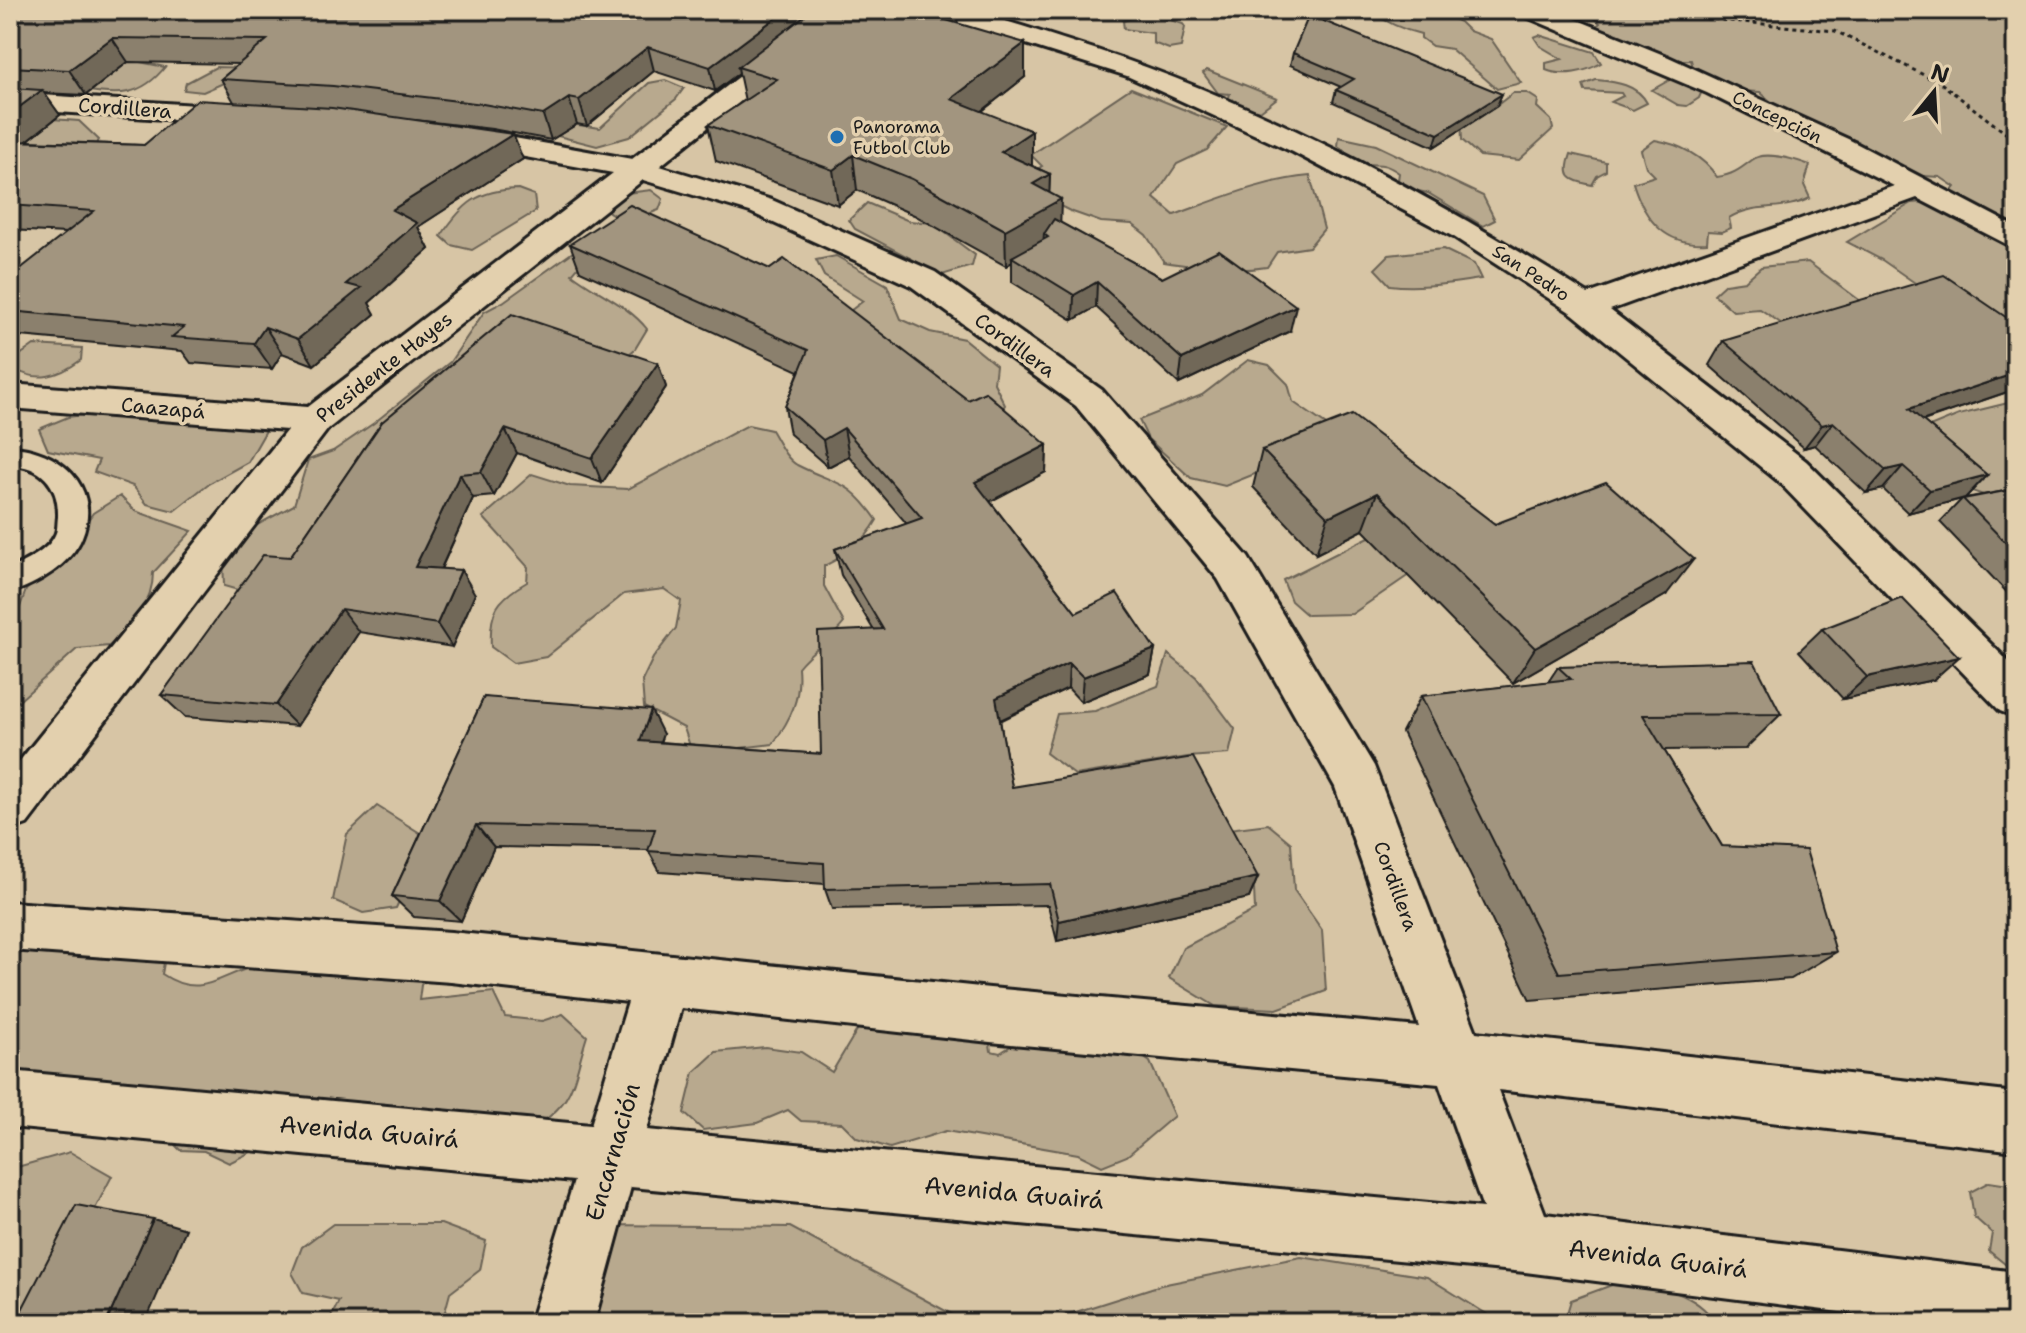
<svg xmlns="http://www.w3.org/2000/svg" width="2026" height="1333" font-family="'Shantell Sans',sans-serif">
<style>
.green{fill:#b8a98e;stroke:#6a6255;stroke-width:2}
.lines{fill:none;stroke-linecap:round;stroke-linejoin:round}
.lane-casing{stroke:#1c1c1c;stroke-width:6}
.street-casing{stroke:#1c1c1c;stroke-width:6}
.path{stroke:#1c1c1c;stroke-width:3;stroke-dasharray:4 4;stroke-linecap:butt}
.lane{fill:#e3d0ae;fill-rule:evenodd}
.street{fill:#e3d0ae;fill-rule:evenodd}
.wall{fill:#8b806d;stroke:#1c1c1c;stroke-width:2;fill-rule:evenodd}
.shaded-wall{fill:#716859;stroke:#1c1c1c;stroke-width:2}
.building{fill:#a2957f;stroke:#1c1c1c;stroke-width:2}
.poi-dot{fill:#1f6fb2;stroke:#e3d0ae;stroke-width:3}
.labels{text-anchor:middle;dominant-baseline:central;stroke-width:7;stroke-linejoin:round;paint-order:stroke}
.far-street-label{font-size:18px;fill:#1c1c1c;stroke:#e3d0ae}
.far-poi-label{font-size:18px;fill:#1c1c1c;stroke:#e3d0ae;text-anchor:start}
.street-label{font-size:20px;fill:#1c1c1c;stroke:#e3d0ae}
.near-street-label{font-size:24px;fill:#1c1c1c;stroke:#e3d0ae}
</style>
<rect width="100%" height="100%" fill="#d7c5a5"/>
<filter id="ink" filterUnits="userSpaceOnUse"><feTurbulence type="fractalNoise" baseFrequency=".0125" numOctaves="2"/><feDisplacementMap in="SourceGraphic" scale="16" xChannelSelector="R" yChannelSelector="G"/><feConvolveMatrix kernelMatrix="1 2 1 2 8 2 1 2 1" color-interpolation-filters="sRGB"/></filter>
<g filter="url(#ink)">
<g class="green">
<path d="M1368 10H1434L1460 22 1469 31 1491 39 1521 83 1497 89 1451 49 1432 46 1421 38V34C1403 30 1384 21 1368 10Z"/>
<path d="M1594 10H2016V245L1947 197 1955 187 1940 177 1906 175 1853 151 1858 141 1820 134 1814 122 1791 120 1760 92 1737 91 1695 75 1691 60 1658 61 1590 33 1600 23 1593 17 1596 12Z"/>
<path d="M1125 11H1142L1183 24 1185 27 1181 47 1169 49 1153 43V33L1124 29 1123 21 1132 18Z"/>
<path d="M1539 35 1594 52 1601 63C1586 72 1563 77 1546 70V63L1562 59 1540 46 1534 37Z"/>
<path d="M119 58 165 67C141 97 118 96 84 90Z"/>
<path d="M216 67 258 68 203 92 184 90 186 83Z"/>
<path d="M1207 70 1277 98 1260 111 1227 103 1230 94 1218 93 1203 73Z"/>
<path d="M1673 78 1702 91 1699 98 1687 106 1678 105 1652 90Z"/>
<path d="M665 80 684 88 676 99 629 137 597 146 554 135 442 126 441 119 519 117 600 128 649 83Z"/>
<path d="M1596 80C1615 82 1637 84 1647 103L1633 110 1611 102 1623 96 1621 93 1585 91 1583 85Z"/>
<path d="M1131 88 1227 127 1207 150 1177 164 1154 198 1174 215C1219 199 1263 180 1310 176L1324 229 1309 247 1277 252 1267 267C1232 273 1198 267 1164 262L1146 235 1132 224 1101 222 1070 211 1042 197 1028 175 1042 166 1031 155Z"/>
<path d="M1513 93H1527L1538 100 1537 107 1551 120 1553 129 1519 160 1480 156 1462 140 1461 118 1492 109Z"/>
<path d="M10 116 79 121 99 140 96 145 33 144Z"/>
<path d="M1339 137 1376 145 1483 196 1495 220 1483 226 1428 193 1397 187 1399 173C1381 160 1378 167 1360 163 1351 161 1346 151 1338 146Z"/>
<path d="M1655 140C1679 144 1703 156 1717 177 1733 175 1740 169 1752 160 1764 150 1796 160 1810 165L1804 185 1810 198C1784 212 1754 202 1729 218L1731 228 1722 232 1708 231 1707 243C1666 246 1645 221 1633 183L1655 176 1646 167 1641 150Z"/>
<path d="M1571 154 1606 162V171L1597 176 1592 185C1568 180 1563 177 1571 154Z"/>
<path d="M518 189 534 195 536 211 472 250 451 245 441 236C463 203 478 190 518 189Z"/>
<path d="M651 190 663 199 659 210C641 217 619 225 605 208L619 194Z"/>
<path d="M1939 201C1967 216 1987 237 2016 251V353L1882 260 1847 242 1912 203Z"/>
<path d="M867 203 909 221 932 223 975 255 972 266 942 275 855 229 849 220Z"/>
<path d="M1443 249 1474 264 1481 279C1451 283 1419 289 1390 285L1375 269 1389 255Z"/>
<path d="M573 252 584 260 572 274C597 293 628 305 647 329L635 349 616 365 319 540 248 593 224 586 223 557 228 541 294 505 308 460 333 451 374 423 450 362 484 312 503 302Z"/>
<path d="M836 256 887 285 901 319 930 332 964 339 996 365 994 383 1005 405 997 416 980 415 846 314 863 301 824 276 816 260Z"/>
<path d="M1808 262 1870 308 1785 326 1760 309 1733 311 1714 294 1725 284 1745 281 1761 267Z"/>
<path d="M34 345 82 348 81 360C58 377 38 383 12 368L13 360Z"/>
<path d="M1248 360 1269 365 1288 384 1293 402 1332 429 1272 467 1225 486 1191 478 1148 439 1139 420 1202 395Z"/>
<path d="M2016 401V491L1992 498 1966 489 1910 435 1959 415Z"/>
<path d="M113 411 268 427 248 462 208 484 174 511 147 504 133 486 94 472 99 460 48 450 39 429 68 417Z"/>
<path d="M748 425 771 430C778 441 785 458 797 465 838 486 848 478 877 520 864 543 847 555 824 566V586L844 623C830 641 813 648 798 667 801 699 791 718 773 744L723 750 690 746 684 728 644 707 642 681 653 658 676 628 681 601 664 589 624 594 546 657 513 663 491 647C489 611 497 599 527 582L528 567 483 517 532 474 570 486 628 489Z"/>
<path d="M120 496 135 511 192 531 153 573C153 605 131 625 109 646L77 649 10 709V616L20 607 26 590 56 564 93 513Z"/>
<path d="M1383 530 1425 564 1352 614 1307 615 1291 601 1283 580Z"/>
<path d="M1168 654 1196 677 1235 729 1229 754 1188 757 1075 775 1046 753 1057 714 1095 711 1158 686Z"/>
<path d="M377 806 420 833 416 864 396 908 363 913 333 900 347 834Z"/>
<path d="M1268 824 1291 843 1294 890 1322 930 1326 991 1277 1009 1215 1006 1169 978 1183 948 1255 910 1253 868 1228 829Z"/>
<path d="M79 946 165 957 162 974C205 1003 224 969 266 964 316 959 384 966 435 967L421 985 419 1000 493 992 505 1017 542 1021 563 1014 587 1036C571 1086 577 1100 530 1131L257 1149 229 1163 204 1151 180 1150 165 1135 10 1122V950L40 954Z"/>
<path d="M860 1025 989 1037 991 1051 1000 1053 1014 1044 1024 1032 1119 1040 1150 1062 1174 1116 1127 1156 1102 1166 1078 1154 946 1131 890 1148 857 1138 842 1123 801 1121 788 1110 757 1123 703 1130 684 1113 694 1072 716 1052 765 1047 801 1052 832 1072Z"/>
<path d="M70 1152 112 1176 36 1323H10V1169Z"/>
<path d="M1989 1182 2016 1186V1273L1989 1251 1992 1233 1974 1217 1970 1192Z"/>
<path d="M333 1224H441L486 1241 480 1270 450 1293 442 1323H328L339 1301 303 1293 292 1273 302 1247Z"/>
<path d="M606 1225 790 1227 968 1323H525Z"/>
<path d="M1301 1257 1427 1277 1501 1323H1041L1161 1285Z"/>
<path d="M1620 1282C1657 1287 1693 1289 1716 1323H1564L1571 1300Z"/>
</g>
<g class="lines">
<g class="lane-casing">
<path id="lane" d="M10 447C57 448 103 486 82 537 71 565 37 584 10 593V569C25 561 48 551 55 535 58 530 57 523 58 517 59 485 42 466 10 465Z"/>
</g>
<g class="street-casing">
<g id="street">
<path d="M826 10H854L660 166 772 200 935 272 1102 390 1248 557 1374 766 1476 1032 2016 1093V1151L1498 1090 1545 1214 2016 1272V1323H1926L1525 1272 631 1187 594 1323H530L574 1181 10 1127V1071L591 1125 628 1002 451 982 10 950V902L451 932 990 988 1419 1027 1335 787 1218 579 1076 406 911 286 750 212 643 180 328 429 27 824 10 830V773L287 430 10 408V384L308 407 613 173 449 143 445 137 449 131 459 128 632 159ZM681 1008 990 1042 1439 1084 1483 1208 647 1130Z"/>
<path d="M931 10C981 10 1018 25 1066 40 1251 97 1425 191 1588 294L1894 186 1707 93 1522 15 1519 10H1553L1664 55 1848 139 2016 227V249L1917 198 1610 310 1806 461 2016 669V717L2000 711 1778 481 1573 314 1454 237 1293 152 1127 76 934 15Z"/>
<path d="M10 93 243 108 253 110 257 116 253 122 243 124 10 109Z"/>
</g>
</g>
<path class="path" d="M1650 13 1835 31 1942 84 2016 141"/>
<use href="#lane" class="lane"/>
<use href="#street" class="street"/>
</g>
<g class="wall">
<path d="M10 10H957V23L1025 77 982 111 1032 166 1050 174 1049 192 1060 223 1162 278 1290 331 1179 384 1096 307 1073 320 1012 282V262L1006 266 914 215 857 190 838 205 716 161 708 125 745 101 739 73 715 91 654 71 587 126 577 124 551 140 492 129 416 120 523 159 418 227 429 249 369 303 375 314 314 365 282 353 272 369 191 363 182 351 10 335V312L65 233 10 230ZM128 62 239 64 221 79 234 102 144 145 27 141 60 115 44 93 86 95Z"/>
<path d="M1293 53 1497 106 1434 147 1333 102 1336 90 1341 87 1290 65Z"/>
<path d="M570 244 968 400 1047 445 1046 472 990 501 1076 613 1155 649 1150 674 1081 702 1068 688 1000 721 1012 787 1258 877 1249 898 1057 941 1048 905 832 909 825 889V884L660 872 648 850 494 847 461 921 414 917 392 896 484 697 663 734 660 742 821 754 873 629 841 575 835 549 907 524 849 456 828 467 790 434 785 407 799 371 580 271Z"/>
<path d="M2016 324V389L1923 421 1987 475 1965 498 2016 489V602L1940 522 1962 499 1908 513 1883 489 1866 493 1815 445 1804 448 1709 365 1723 341Z"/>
<path d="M658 363 666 387 602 483 517 453 494 496 473 498 441 569 475 594 452 647 359 632 297 726 185 717 161 695 290 557 382 422Z"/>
<path d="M1262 450 1495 524 1666 595 1513 683 1363 530 1316 554 1253 487Z"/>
<path d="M1822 629 1933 680 1843 699 1799 651Z"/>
<path d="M1558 667 1781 714 1745 749 1664 750 1722 846 1836 952 1791 979 1530 1000 1402 732 1421 696 1548 682Z"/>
</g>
<g class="shaded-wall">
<path d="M786 10H821L738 67 739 73 715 91 710 67Z"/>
<path d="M936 10H957L958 30 929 15Z"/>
<path d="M112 38 128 62 86 95 69 70Z"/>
<path d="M1025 43V77L953 134 951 99Z"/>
<path d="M648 47 654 71 587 126 579 100Z"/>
<path d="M42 90 60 115 10 154V114Z"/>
<path d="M1502 94 1497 106 1434 147 1438 134Z"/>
<path d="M569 98 577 124 551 140 543 115Z"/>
<path d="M1032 131V166L1001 152Z"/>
<path d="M513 134 523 159 418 227 429 249 369 303 375 314 314 365 298 339 346 284 392 210Z"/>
<path d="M853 155 857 190 838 205 833 170Z"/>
<path d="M1050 174 1049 205 1061 199 1060 234 1048 237 1044 234 1043 244 1012 257V262L1006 266 1005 230 1033 184Z"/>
<path d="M1097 282 1096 307 1073 320 1074 295Z"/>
<path d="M1296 306 1290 331 1179 384 1182 359Z"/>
<path d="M265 327 282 353 272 369 254 343Z"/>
<path d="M658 363 666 387 602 483 592 458Z"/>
<path d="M2016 373V389L1889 432 1909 409Z"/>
<path d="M1833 422 1815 445 1804 448 1822 425Z"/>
<path d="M844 428 849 456 828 467 823 440Z"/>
<path d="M505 429 517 453 494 496 481 472Z"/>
<path d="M1047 445 1046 472 976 509 975 482Z"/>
<path d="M1903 466 1883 489 1866 493 1886 470Z"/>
<path d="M460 474 473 498 431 590 415 567Z"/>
<path d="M1987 475 1965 498 1908 513 1930 490Z"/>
<path d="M1377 493 1363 530 1316 554 1328 517Z"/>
<path d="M1694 559 1666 595 1513 683 1535 648Z"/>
<path d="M461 570 475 594 452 647 437 624Z"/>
<path d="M341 609 359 632 297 726 276 705Z"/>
<path d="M1155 649 1150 674 1081 702 1083 677Z"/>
<path d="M1959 657 1933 680 1843 699 1867 677Z"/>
<path d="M1069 663 1068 688 996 722V698Z"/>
<path d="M651 710 663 734 652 764 640 741Z"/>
<path d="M476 825 494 847 461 921 440 901Z"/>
<path d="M1258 877 1249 898 1057 941 1059 921Z"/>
<path d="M153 1219 186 1229 145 1323H106Z"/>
</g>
<g class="building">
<path d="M11 10H786L710 67 648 47 579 100 569 98 543 115 483 104 333 86 221 79 267 40 112 38 69 70 10 67V11Z"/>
<path d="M812 10H936L929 15 1025 43 951 99 1032 131 1001 152 1050 174 1033 184 1061 199 1005 230 912 179 853 155 833 170 708 125 777 79 738 67Z"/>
<path d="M1309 15 1502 94 1438 134 1336 90 1354 79 1293 53Z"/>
<path d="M10 88 42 90 10 114Z"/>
<path d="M197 100 332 108 513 134 392 210 417 223 346 284 361 288 298 339 265 327 254 343 172 337 184 327 10 311V277L94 211 10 205V141L144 145Z"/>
<path d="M630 205 770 269 784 259 968 400 985 392 1047 445 975 482 1076 613 1117 593 1155 649 1083 677 1069 663 996 698 1012 787 1193 757 1258 877 1059 921 1050 884 825 889 824 863 648 851 655 829 476 825 440 901 392 896 484 697 651 710 640 741 821 754 818 632 883 629 835 549 922 518 844 428 823 440 785 407 808 350 570 244Z"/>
<path d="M1054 219 1162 278 1219 250 1296 306 1182 359 1097 282 1074 295 1012 257 1048 237 1044 234Z"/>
<path d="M1944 275 2016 324V373L1909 409 1987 475 1930 490 1903 466 1886 470 1833 422 1822 425 1723 341Z"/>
<path d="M512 314 658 363 592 458 505 429 481 472 460 474 415 567 461 570 437 624 341 609 276 705 161 695 263 555 290 557 382 422Z"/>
<path d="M1352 415 1495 524 1606 482 1694 559 1535 648 1377 493 1328 517 1262 450Z"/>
<path d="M2016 489V553L1963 499Z"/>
<path d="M1902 598 1959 657 1867 677 1822 629Z"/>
<path d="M1754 661 1781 714 1643 715 1722 846 1806 850 1836 952 1559 973 1421 696 1571 679 1558 667Z"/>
<path d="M76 1205 153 1219 106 1323H15Z"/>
</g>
</g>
<circle class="poi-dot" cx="837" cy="137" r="8"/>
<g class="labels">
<g class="far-street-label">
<text transform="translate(1777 117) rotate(26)">Concepción</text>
<text transform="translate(1531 273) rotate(33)">San Pedro</text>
</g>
<g class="far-poi-label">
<text x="853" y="127">Panorama<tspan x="853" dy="21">Futbol Club</tspan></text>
</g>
<g class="street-label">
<text transform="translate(125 108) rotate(4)">Cordillera</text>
<text transform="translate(1015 345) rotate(36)">Cordillera</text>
<text transform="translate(384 367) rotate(-38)">Presidente Hayes</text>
<text transform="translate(163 408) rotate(5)">Caazapá</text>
<text transform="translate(1396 886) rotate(70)">Cordillera</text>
</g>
<g class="near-street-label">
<text transform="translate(369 1132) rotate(5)">Avenida Guairá</text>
<text transform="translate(613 1152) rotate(-74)">Encarnación</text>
<text transform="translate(1014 1193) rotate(5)">Avenida Guairá</text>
<text transform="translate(1658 1259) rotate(7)">Avenida Guairá</text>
</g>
</g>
<rect width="2026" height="1333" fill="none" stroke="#e3d0ae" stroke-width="40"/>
<rect x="20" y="20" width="1986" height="1293" fill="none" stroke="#1c1c1c" stroke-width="3" filter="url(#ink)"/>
<g transform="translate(1934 92) rotate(18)" stroke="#e3d0ae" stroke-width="6" paint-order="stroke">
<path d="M0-6L14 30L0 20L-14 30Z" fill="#1c1c1c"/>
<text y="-12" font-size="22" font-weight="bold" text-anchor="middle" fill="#1c1c1c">N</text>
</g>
</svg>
